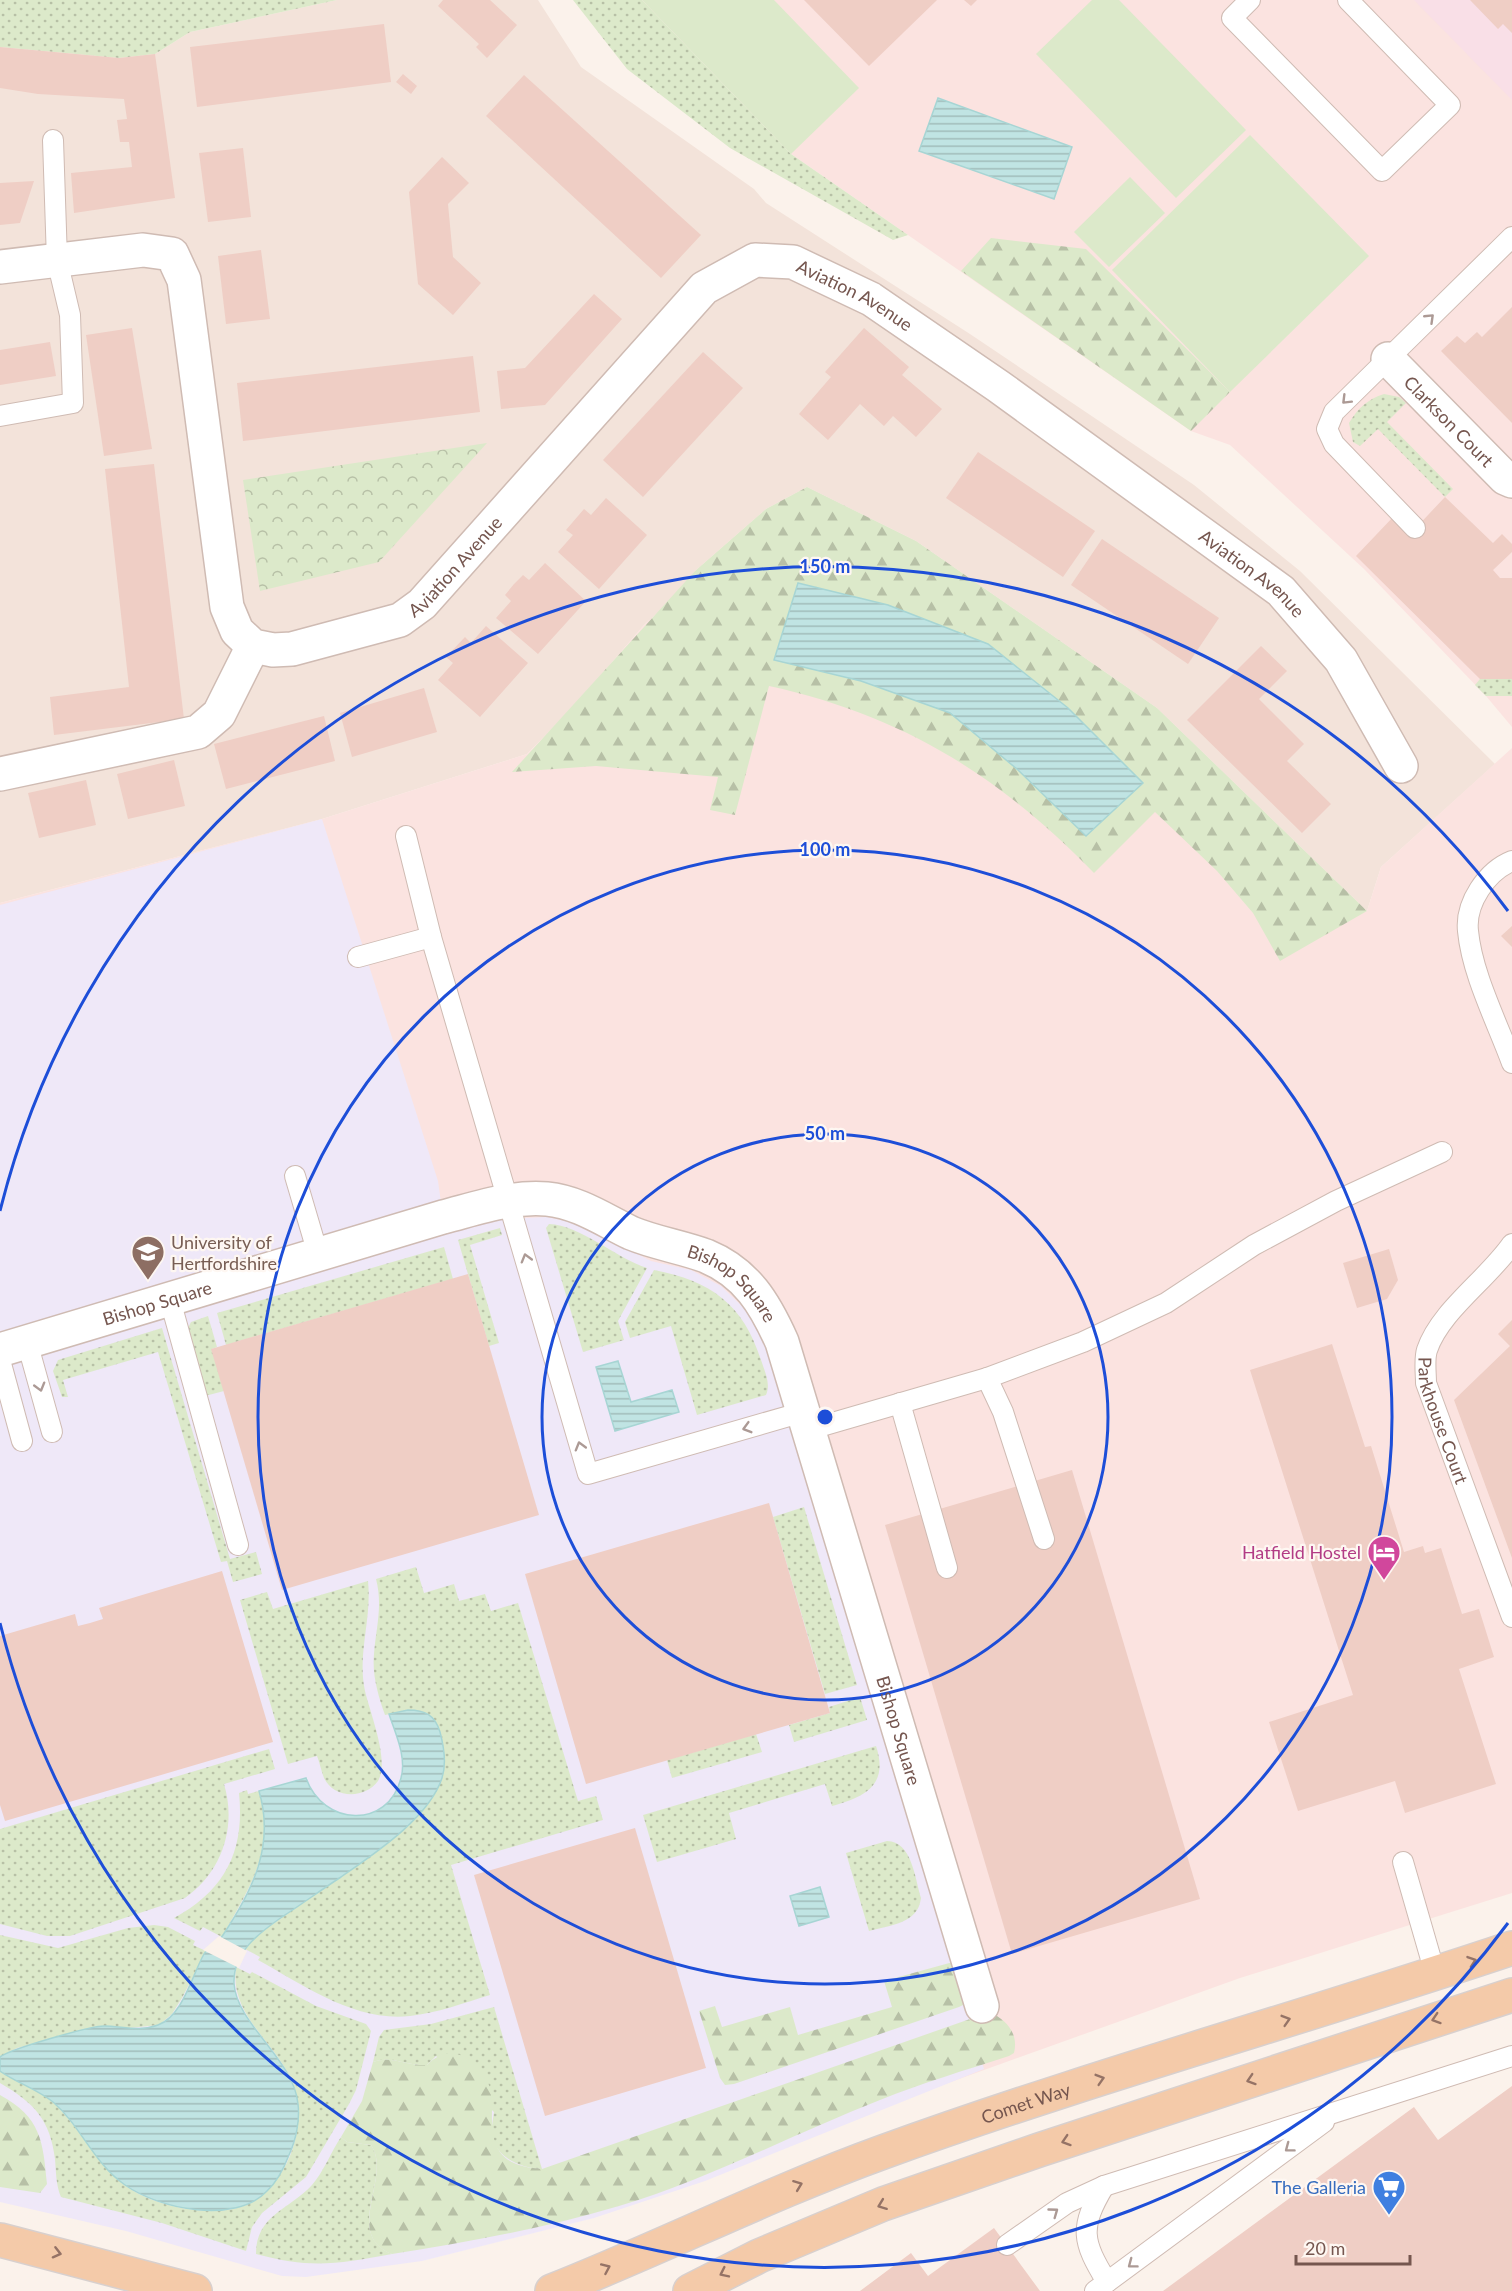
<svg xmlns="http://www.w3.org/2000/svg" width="1512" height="2291" font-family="Lato,sans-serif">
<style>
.residential{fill:#f3e3da}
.commercial{fill:#fbe3e0}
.education{fill:#efe8f8}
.medical{fill:#f9dfe7}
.grass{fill:url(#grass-dots)}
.forest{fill:url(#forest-firs)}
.park{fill:url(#park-crowns)}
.pitch{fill:#dce9ca}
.water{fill:url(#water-rules);stroke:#a7d5d4;stroke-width:1.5}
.pier{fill:#fbf2eb}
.building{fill:#efcec5}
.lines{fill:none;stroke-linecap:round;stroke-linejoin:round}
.lane-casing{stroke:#cfbbb3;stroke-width:22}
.street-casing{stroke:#cfbbb3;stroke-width:36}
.primary-casing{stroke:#d8d0ce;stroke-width:36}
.lane{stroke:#fff;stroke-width:20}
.street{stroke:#fff;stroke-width:33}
.primary{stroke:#f4caa9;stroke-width:33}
.oneway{stroke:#ac9a95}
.oneway2{stroke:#957366}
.ring{fill:none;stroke:#1d4ed8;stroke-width:3}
.labels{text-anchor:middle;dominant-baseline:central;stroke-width:4.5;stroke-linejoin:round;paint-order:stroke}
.street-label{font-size:18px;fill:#75564f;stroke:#fef7f2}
.education-label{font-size:18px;fill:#785e54;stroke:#fef7f2;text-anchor:start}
.hotel-label{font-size:18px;fill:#b23c85;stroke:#fef7f2;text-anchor:end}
.shop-label{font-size:18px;fill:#366cbe;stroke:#fef7f2;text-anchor:end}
.centre{fill:#1d4ed8;stroke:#fef7f2;stroke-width:3}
.ring-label{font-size:18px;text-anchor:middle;font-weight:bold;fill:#1d4ed8;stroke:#fef7f2;stroke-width:4.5;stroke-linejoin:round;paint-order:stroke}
</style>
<defs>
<pattern id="grass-dots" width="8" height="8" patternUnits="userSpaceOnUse" patternTransform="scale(1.5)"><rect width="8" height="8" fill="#dce9ca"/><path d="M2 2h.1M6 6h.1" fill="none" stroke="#b7c0a6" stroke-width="1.8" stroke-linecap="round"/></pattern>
<pattern id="forest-firs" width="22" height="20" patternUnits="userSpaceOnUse" patternTransform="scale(1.5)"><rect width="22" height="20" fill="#dce9ca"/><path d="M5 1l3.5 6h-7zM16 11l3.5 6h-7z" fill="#b7c0a6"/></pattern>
<pattern id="park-crowns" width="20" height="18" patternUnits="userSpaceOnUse" patternTransform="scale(1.5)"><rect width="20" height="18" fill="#dce9ca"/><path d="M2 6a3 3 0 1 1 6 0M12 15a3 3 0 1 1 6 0" fill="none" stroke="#b7c0a6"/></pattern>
<pattern id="water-rules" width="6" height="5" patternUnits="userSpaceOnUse" patternTransform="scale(1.5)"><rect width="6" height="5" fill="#c0e4e3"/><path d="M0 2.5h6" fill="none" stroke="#a1bcba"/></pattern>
</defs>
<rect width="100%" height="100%" fill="#fbf2eb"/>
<path class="residential" d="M337 0H538L581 67 754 189 766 203 970 334 1194 485 1300 571 1495 764 1381 867 1367 911 1157 708 916 541 807 487 766 509 695 571 673 599 644 625 577 703 527 754 322 819 0 903V47L119 58 155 54 190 32Z"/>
<g class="commercial">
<path d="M642 0H1512V727L1486 696 1364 569 1230 445 1191 431 791 154Z"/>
<path d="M807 487 916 541 1157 708 1367 911 1381 867 1512 748V1893L1240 1978 545 2228 0 2189V903L322 819 527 754 577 703 644 625 673 599 695 571 766 509Z"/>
</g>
<path class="education" d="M322 819 438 1181 443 1217 476 1220 547 1217 579 1224 651 1261 691 1270 721 1286 746 1310 765 1341 984 2069 705 2181 594 2218 422 2261 306 2277 282 2276 126 2231 0 2202V905Z"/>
<path class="medical" d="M1414 0H1512V100Z"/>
<g class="grass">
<path d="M0 0H337L190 32 155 54 119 58 0 47Z"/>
<path d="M573 0H642L791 154 908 235 893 240 730 148 627 69Z"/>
<path d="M1384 394 1399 397 1406 403 1387 422 1453 489 1445 497 1378 429 1360 446 1353 442 1349 423C1358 408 1368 399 1384 394Z"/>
<path d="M1480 679H1512V696H1486L1475 685Z"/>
<path d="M549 1224C580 1225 614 1257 647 1268L618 1321 624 1340 583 1352 546 1228Z"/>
<path d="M500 1228 502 1235 470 1245 499 1343 489 1346 458 1240Z"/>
<path d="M444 1247 453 1279 226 1345 217 1313Z"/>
<path d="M654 1270C711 1281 743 1304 761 1360 765 1372 771 1384 766 1395L697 1415 671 1326 630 1338 625 1322Z"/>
<path d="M208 1316 217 1347 212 1349 224 1391 205 1396 187 1330 191 1322Z"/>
<path d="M162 1328 230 1559 256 1552 262 1574 233 1582 227 1561 221 1562 158 1352 63 1380 68 1397H62L53 1371 58 1360Z"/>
<path d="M804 1507 857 1685 825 1694 773 1517Z"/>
<path d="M416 1567 424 1593 454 1584 459 1601 485 1594 491 1611 518 1603 578 1801 596 1796 603 1820 451 1865 490 1995C464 2003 437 2013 410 2016 355 2022 305 1986 258 1960L260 1957 245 1949 254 1937 386 1845 445 1765C442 1717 434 1705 385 1715 378 1695 372 1675 374 1654 376 1627 383 1606 376 1579Z"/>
<path d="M368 1581C372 1620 357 1654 365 1691 370 1713 390 1761 378 1781 365 1799 334 1799 324 1778 321 1771 320 1763 317 1756L288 1764 240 1600 267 1592 273 1609Z"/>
<path d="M860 1697 867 1720 794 1742 789 1725 830 1713 829 1707Z"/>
<path d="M756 1734 762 1752 672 1778 667 1760Z"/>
<path d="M876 1746C889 1785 865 1797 832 1806L825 1784 729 1813 736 1839 657 1862 643 1815Z"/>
<path d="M269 1749 275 1769 224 1784C237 1827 222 1872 185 1898L70 1936H47L0 1924V1829Z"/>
<path d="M247 1790 248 1794 259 1791C276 1851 250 1886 222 1937L203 1927 200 1931 174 1918C225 1890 245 1851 239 1793Z"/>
<path d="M887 1841C912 1841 915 1879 921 1898 918 1924 890 1925 869 1931L846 1853Z"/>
<path d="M154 1925 168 1927 195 1941 193 1945 206 1951 182 1998 172 2014 159 2025 70 2034 17 2048 0 2057V1935L58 1948 128 1928Z"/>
<path d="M236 1967 250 1974 252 1972 316 2006 366 2024 371 2031 356 2090 349 2104 306 2177 262 2213 252 2227 246 2251 162 2223 61 2197C56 2186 56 2171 55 2159 50 2119 34 2103 0 2083V2071C17 2083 39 2089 54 2103 80 2128 95 2161 122 2183 149 2206 215 2220 248 2204 261 2198 269 2189 278 2177 296 2154 304 2114 294 2086 278 2043 229 2017 236 1967Z"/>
<path d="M494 2007 542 2169C522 2168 497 2159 492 2136 491 2129 493 2119 494 2112L436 2056 427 2065C407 2066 391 2055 373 2062L379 2037 384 2030 431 2024Z"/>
<path d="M341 2137 347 2142 371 2145C393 2177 342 2233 392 2254 337 2264 311 2269 256 2254 256 2215 289 2210 312 2185 324 2171 331 2152 341 2137Z"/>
</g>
<g class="forest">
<path d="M991 238 1086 249 1230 392 1191 431 961 271Z"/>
<path d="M807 487 916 541 1157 708 1367 911 1280 961 1253 913 1217 871 1155 812 1094 873C1000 776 902 715 769 686L735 815 710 810 718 777 596 766 512 772 695 571 766 509Z"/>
<path d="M953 1962 965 2004 959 2007 734 2084 725 2085 720 2078 699 2011 715 2006 722 2027 790 2007 798 2035 892 2007 884 1981Z"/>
<path d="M990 2012C1006 2020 1019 2033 1014 2053L1009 2056C966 2070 922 2083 880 2100 793 2134 709 2179 619 2206 545 2228 468 2242 392 2254 342 2234 393 2177 371 2145L347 2142 341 2137 362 2101 373 2062C391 2055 407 2066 427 2065 437 2055 446 2051 460 2055 466 2057 470 2061 475 2065 506 2092 481 2124 500 2152 509 2165 527 2168 542 2169Z"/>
<path d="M0 2095C41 2117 43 2141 47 2184L40 2193 0 2187Z"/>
</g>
<path class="park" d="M487 443 379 562 260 591 243 480Z"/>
<g class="pitch">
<path d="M642 0H774L859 88 791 154Z"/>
<path d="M1092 0H1119L1246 130 1176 198 1036 54Z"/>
<path d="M1250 135 1369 256 1230 392 1112 270Z"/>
<path d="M1130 177 1165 213 1109 267 1074 232Z"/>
</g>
<g class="water">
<path d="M938 98 1072 147 1054 199 919 151Z"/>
<path d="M798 583 888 605 988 644 1068 708 1143 783 1086 836 1018 770 950 713 861 681 774 660Z"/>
<path d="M618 1361 631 1402 672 1390 679 1412 615 1431 596 1367Z"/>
<path d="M408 1710C425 1710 435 1715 440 1732 444 1747 447 1763 442 1778 429 1818 374 1854 341 1877 321 1890 302 1904 282 1917 259 1933 233 1952 234 1983 236 2024 294 2059 298 2104 300 2120 296 2140 289 2155 284 2168 278 2181 267 2191 235 2225 159 2209 125 2185 94 2164 81 2126 53 2102 37 2089 17 2083 0 2071V2057C10 2049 90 2026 104 2026 122 2026 139 2032 158 2025 183 2016 192 1975 204 1954 209 1946 218 1943 223 1935 253 1890 275 1845 259 1791L306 1778C323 1826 388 1830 401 1778 407 1757 395 1733 389 1714Z"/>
<path d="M820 1887 829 1917 799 1926 790 1896Z"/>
</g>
<path class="pier" d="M219 1936 247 1951 239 1968 203 1950Z"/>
<g class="building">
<path d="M443 0H490L517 25 487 58 476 47 479 44 438 6Z"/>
<path d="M804 0H937L869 66Z"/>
<path d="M964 0H977L971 6Z"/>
<path d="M1470 0H1512V33L1503 24 1498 29Z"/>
<path d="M384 24 391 82 197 107 190 47Z"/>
<path d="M0 47 119 58 155 54 175 198 74 213 71 173 132 167 129 142H120L117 120 127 119 124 99 38 94 0 88Z"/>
<path d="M403 74 417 86 411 94 396 82Z"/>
<path d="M524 75 701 235 661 278 486 116Z"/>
<path d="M243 148 251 217 208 222 199 153Z"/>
<path d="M442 157 469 183 448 204 453 257 481 283 453 315 418 284 409 192Z"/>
<path d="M34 181 20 223 0 225V183Z"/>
<path d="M261 250 270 319 226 324 218 256Z"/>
<path d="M594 294 622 319 545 405 501 409 497 371 525 368Z"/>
<path d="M1512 307V423L1441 351 1457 336 1465 343 1477 332 1482 337Z"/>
<path d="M132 328 152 449 104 456 86 335Z"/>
<path d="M864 328 909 367 902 375 942 409 916 437 893 416 884 426 860 404 828 440 799 414 831 377 825 372Z"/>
<path d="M50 342 56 376 0 385V350Z"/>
<path d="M703 352 743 388 643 497 603 460Z"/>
<path d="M473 356 480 412 243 441 237 383Z"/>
<path d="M978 452 1095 531 1063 577 946 498Z"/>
<path d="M154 464 184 719 54 735 50 697 129 687 105 469Z"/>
<path d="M1445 497 1493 543 1502 534 1512 544V552L1493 570 1500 578H1512V679H1480L1356 556 1395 515 1412 532Z"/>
<path d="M606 498 647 535 599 589 558 552 573 535 566 530 584 509 591 515Z"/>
<path d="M1102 539 1219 618 1188 664 1071 585Z"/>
<path d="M545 563 586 601 538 654 496 618 511 601 505 595 514 584 523 575 529 580Z"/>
<path d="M486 626 528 663 480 717 438 680 453 663 446 657 465 637 471 643Z"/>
<path d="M1261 646 1287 671 1259 699 1304 744 1287 761 1331 804 1302 833 1187 720Z"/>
<path d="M424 688 437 732 352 757 340 713Z"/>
<path d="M324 716 335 761 226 789 214 744Z"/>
<path d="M174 760 185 806 128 819 117 774Z"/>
<path d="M86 780 96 825 39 838 28 793Z"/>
<path d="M1512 926V947L1501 936Z"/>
<path d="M1389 1249 1398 1280 1387 1299 1357 1308 1343 1263Z"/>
<path d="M468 1274 539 1515 282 1590 211 1349Z"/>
<path d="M1512 1320V1558L1454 1400 1510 1346 1498 1334Z"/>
<path d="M1332 1344 1365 1447 1371 1446 1404 1552 1423 1546 1425 1553 1441 1548 1462 1614 1479 1609 1494 1657 1459 1669 1496 1784 1405 1813 1395 1781 1298 1811 1269 1722 1353 1695 1250 1370Z"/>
<path d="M1072 1470 1200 1899 1012 1954 885 1525Z"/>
<path d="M769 1503 830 1713 586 1784 525 1574Z"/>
<path d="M222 1571 273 1742 5 1821 0 1805V1636L75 1614 78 1626 90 1623 103 1619 99 1608Z"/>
<path d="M635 1828 706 2068 545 2116 474 1875Z"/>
<path d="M1512 2086V2291H1163L1414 2107 1438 2140Z"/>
<path d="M994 2228 1040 2291H860L911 2253 928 2276Z"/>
</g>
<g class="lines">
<g class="lane-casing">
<g id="lane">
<path d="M1250 0 1232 18 1382 171 1450 105 1348 0"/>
<path d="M0 416 73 403 70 315 57 260 53 140"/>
<path d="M1415 528 1334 444 1327 429 1334 412 1512 237"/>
<path d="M406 836 431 937 588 1474 803 1412"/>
<path d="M1512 861C1487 871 1465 903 1468 931 1472 974 1497 1022 1512 1063"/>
<path d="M358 957 431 937"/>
<path d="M295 1176 318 1254"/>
<path id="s1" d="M1512 1244C1488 1279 1440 1311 1427 1350 1424 1359 1426 1373 1426 1383L1512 1617"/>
<path d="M170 1300 238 1545"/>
<path d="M27 1342 52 1432"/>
<path d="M0 1360 22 1441"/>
<path d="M987 1378 1003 1412 1044 1539"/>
<path d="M900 1403 947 1568"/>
<path d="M808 1430 987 1378 1083 1342 1166 1303 1254 1245 1336 1201 1442 1152"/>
<path d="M1403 1862 1435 1973"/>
<path d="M1104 2186C1079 2228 1082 2241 1107 2282"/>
<path d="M1007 2245 1067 2203 1104 2186 1512 2056"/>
<path d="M1095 2291 1324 2122"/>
</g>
</g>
<g class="street-casing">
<g id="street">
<path id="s2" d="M0 267 143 250 172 254 184 280 227 607 237 631 253 646 273 650 292 649 400 620 422 604 704 288 755 260 793 262 871 299 998 386 1281 591 1341 660 1401 766"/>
<path id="s3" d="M1388 359 1505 478 1512 481"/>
<path d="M0 774 198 732 219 714 253 646"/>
<path id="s4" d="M0 1350 443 1217C478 1208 511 1196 547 1199 578 1202 604 1220 631 1233 655 1243 682 1247 706 1256 747 1273 765 1304 782 1342L982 2006"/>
</g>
</g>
<g class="primary-casing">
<g id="primary">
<path d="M0 2240 195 2291"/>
<path id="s5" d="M552 2291C663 2247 770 2193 883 2152 1090 2077 1303 2018 1512 1948"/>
<path d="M690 2291 759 2256 883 2204 1039 2150 1512 1995"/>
</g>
</g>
<use href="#lane" class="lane"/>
<use href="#street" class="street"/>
<use href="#primary" class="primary"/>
</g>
<defs><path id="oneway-chevron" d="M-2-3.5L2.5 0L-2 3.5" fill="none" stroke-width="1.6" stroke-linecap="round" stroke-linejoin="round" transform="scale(1.5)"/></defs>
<g class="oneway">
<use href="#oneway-chevron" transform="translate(1430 318) rotate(-44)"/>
<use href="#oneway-chevron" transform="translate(1346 400) rotate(135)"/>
<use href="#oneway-chevron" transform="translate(526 1258) rotate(-106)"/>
<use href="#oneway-chevron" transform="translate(40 1387) rotate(74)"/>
<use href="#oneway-chevron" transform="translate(747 1428) rotate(164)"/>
<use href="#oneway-chevron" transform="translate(580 1446) rotate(-106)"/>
<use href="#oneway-chevron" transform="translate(1289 2148) rotate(143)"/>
<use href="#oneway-chevron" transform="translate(1054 2212) rotate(-36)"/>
<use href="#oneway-chevron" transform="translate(1132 2264) rotate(143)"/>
</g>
<g class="oneway2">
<use href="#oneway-chevron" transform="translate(1472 1961) rotate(-19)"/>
<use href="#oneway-chevron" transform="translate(1436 2019) rotate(162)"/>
<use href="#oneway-chevron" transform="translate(1286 2020) rotate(-17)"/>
<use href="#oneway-chevron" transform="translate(1100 2079) rotate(-17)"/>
<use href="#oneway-chevron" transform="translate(1251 2080) rotate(162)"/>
<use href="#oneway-chevron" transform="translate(1066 2141) rotate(162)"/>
<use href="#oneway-chevron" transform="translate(798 2185) rotate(-21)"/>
<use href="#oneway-chevron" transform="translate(882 2205) rotate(159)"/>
<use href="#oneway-chevron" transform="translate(57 2253) rotate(14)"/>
<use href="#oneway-chevron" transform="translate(606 2268) rotate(-24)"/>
<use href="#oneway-chevron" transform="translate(724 2273) rotate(154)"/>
</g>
<g class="ring">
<circle cx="825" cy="1417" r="283"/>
<circle cx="825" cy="1417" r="567"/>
<path d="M1508 1923A850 850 0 0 1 0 1623M0 1211A850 850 0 0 1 1508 911"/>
</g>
<defs>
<g id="university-pin" transform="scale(1.725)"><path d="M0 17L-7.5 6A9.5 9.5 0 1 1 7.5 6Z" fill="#8d6e63" stroke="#fef7f2"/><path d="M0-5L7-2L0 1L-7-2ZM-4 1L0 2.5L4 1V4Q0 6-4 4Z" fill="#fff"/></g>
<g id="hotel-pin" transform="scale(1.725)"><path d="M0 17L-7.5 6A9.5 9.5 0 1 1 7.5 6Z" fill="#d1479c" stroke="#fef7f2"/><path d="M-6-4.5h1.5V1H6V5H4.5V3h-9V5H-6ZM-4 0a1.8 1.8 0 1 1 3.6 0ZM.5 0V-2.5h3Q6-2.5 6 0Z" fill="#fff"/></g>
<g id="supermarket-pin" transform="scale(1.725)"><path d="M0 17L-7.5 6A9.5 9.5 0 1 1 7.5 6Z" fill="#3f7fe0" stroke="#fef7f2"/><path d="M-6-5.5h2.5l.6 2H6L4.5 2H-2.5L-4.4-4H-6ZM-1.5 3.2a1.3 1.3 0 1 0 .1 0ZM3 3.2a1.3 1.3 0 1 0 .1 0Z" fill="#fff"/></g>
</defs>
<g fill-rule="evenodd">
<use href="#university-pin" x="148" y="1252"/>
<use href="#hotel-pin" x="1384" y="1552"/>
<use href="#supermarket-pin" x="1389" y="2187"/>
</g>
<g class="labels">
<g class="street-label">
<text stroke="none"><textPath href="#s2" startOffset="1348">Aviation Avenue</textPath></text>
<text stroke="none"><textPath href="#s3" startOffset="87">Clarkson Court</textPath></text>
<text stroke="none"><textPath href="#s2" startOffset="808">Aviation Avenue</textPath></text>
<text stroke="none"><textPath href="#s2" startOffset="1834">Aviation Avenue</textPath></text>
<text stroke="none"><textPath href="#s4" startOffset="776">Bishop Square</textPath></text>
<text stroke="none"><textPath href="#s4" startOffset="164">Bishop Square</textPath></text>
<text stroke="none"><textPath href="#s1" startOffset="210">Parkhouse Court</textPath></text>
<text stroke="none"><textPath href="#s4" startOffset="1262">Bishop Square</textPath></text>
<text stroke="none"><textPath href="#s5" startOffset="510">Comet Way</textPath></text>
</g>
<g class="education-label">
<text x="171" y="1242">University of<tspan x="171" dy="21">Hertfordshire</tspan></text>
</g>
<g class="hotel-label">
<text x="1361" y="1552">Hatfield Hostel</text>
</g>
<g class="shop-label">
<text x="1366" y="2187">The Galleria</text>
</g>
</g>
<circle cx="825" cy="1417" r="9" class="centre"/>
<g class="ring-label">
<text x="825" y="573">150 m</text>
<text x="825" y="856">100 m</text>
<text x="825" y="1140">50 m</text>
</g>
<path d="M1296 2255v9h114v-9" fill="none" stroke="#75564f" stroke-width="3"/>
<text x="1305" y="2255" font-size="18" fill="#75564f" stroke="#fef7f2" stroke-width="4.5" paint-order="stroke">20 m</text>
</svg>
